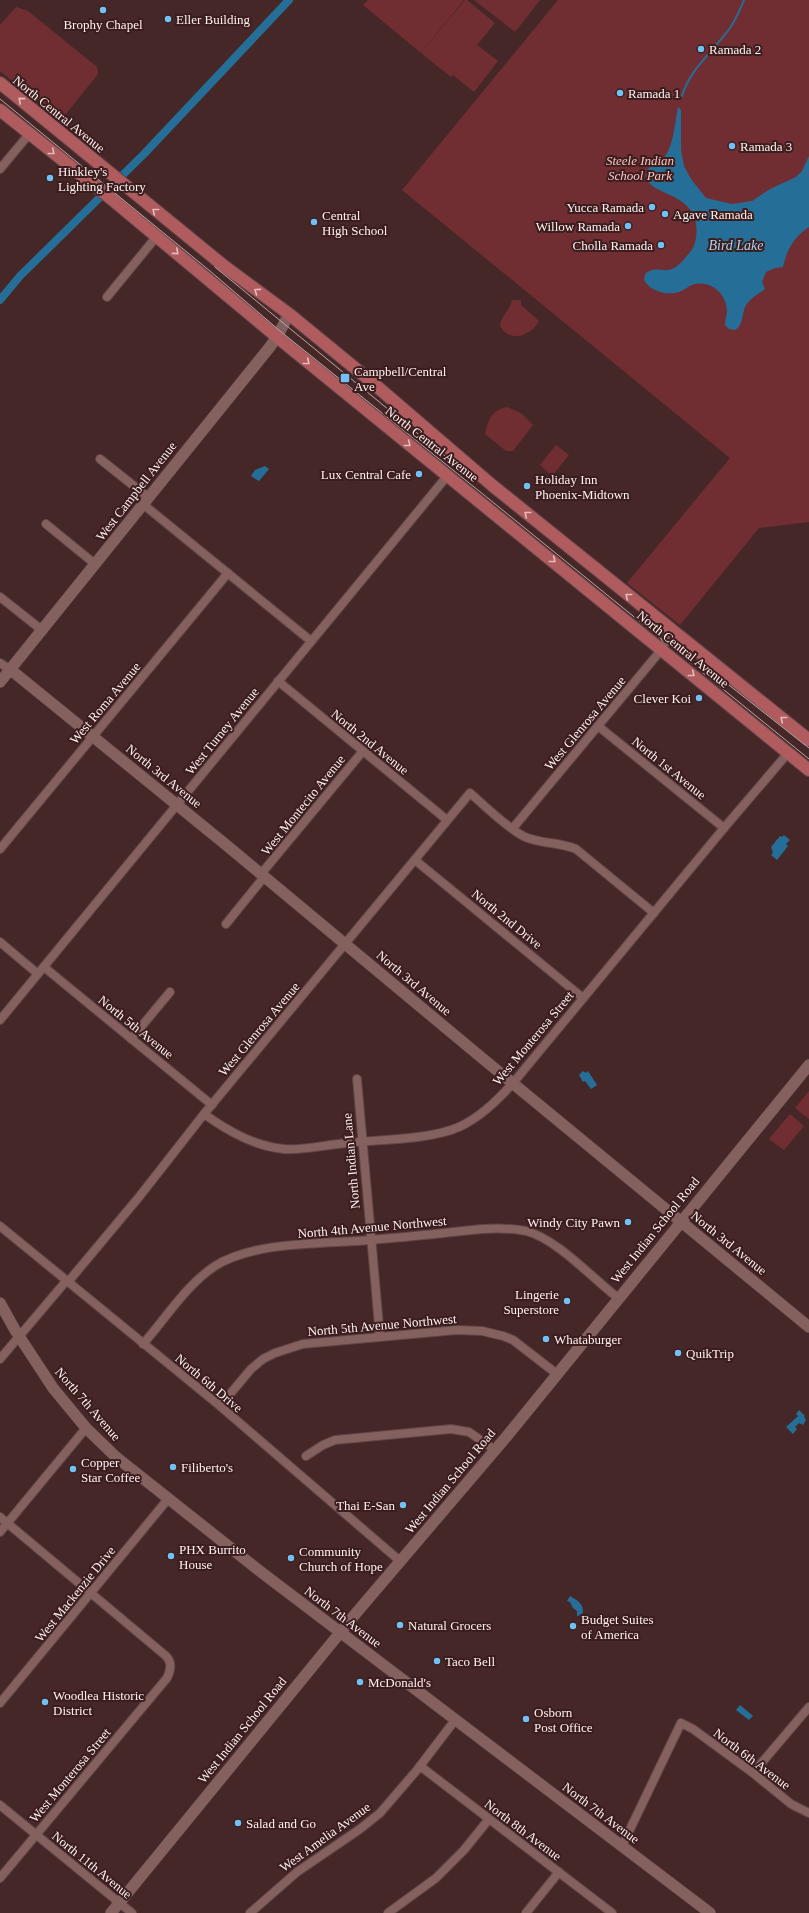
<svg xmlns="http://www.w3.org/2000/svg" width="809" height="1913" font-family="Georgia,serif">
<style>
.green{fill:#712e32}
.water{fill:#256e98}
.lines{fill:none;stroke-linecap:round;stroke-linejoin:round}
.stream{stroke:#256e98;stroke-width:2}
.canal{stroke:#256e98;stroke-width:8}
.street-casing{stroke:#5e4546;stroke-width:10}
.secondary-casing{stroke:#5e4546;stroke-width:12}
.primary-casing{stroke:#5e4546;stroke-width:14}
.street{stroke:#84605f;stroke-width:8}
.secondary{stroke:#84605f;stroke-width:11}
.primary{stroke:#b05b5e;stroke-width:12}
.tram{stroke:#bba7a7;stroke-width:1}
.oneway{stroke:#e3bcbd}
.poi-dot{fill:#71c1f5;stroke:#3c1d1e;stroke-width:1.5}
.labels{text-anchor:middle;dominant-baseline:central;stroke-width:4;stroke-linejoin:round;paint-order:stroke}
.poi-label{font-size:13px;fill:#fef1f0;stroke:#3c1d1e;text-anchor:start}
.street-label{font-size:13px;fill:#fef1f0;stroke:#3c1d1e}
.park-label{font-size:13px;font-style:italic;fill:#f8c4c3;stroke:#3c1d1e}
.water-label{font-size:14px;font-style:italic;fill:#a8d3f0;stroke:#3c1d1e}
</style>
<rect width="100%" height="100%" fill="#462728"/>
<g class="green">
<path d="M368 0H464L421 53 363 5Z"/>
<path d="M465 0H467L495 23 477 45 498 61 474 92 453 75 463 62 451 77 421 53Z"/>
<path d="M474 0H540L515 32Z"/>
<path d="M558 0H809V522L759 528 680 625 627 583 730 458 402 190Z"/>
<path d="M16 7 28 11 97 67 98 74 61 120 0 71V25Z"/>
<path d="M512 300H521V305L539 321C532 335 510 344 500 326 500 317 510 310 512 300Z"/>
<path d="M507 407 521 413 533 425 513 451H506L485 434C488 419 492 410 507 407Z"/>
<path d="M556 445 569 455 552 476 540 465Z"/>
<path d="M809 1091V1119L795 1108Z"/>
<path d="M790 1114 804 1126 784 1150 769 1139Z"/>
</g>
<g class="water">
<path d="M678 107 681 110V150L684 166 691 179 706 198 732 204 752 201 770 189 796 177 802 171 809 156V227C794 237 787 249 783 267L775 268 766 272 762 282 765 289C758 294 749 299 745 307 742 314 743 326 735 330L729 329 725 325C725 320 727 315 727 310 726 294 712 281 695 284 689 285 685 290 679 292 667 296 650 291 644 280L645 274C659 262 667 281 685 258 689 253 693 250 695 243 707 190 648 198 646 176 646 164 661 162 666 155 674 142 675 122 678 107Z"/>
<path d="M265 466 269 469 259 481 251 476 255 470Z"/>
<path d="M784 835 790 840 786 844 788 846 777 860 771 855 773 853 771 847 780 836 782 837Z"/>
<path d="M583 1071 586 1073 588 1071 597 1085 591 1089 585 1081 583 1082 579 1075Z"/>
<path d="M799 1410 805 1416 804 1417 806 1420 803 1425 799 1423 795 1427 797 1429 793 1434 786 1427 798 1416 796 1414Z"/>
<path d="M570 1596C576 1600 586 1604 582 1615L577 1616V1611L573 1608 570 1602 567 1601Z"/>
<path d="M740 1705 753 1716 749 1720 736 1710Z"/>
</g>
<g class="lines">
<path class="stream" d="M682 96C690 69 714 50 730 28 736 19 740 10 744 0"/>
<path class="canal" d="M0 300 20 276 144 154 289 0"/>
<g class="street-casing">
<g id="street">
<path d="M0 169 30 133"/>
<path d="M107 297 157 236"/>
<path d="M100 459 149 498"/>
<path d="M144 505 311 641"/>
<path d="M46 524 95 564"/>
<path d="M0 597 43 631"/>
<path d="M0 663 11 670"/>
<path d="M278 681 447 820"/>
<path d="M598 726 724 828"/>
<path d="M513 828 662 649 670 629"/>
<path d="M0 849 228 573"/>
<path d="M415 860 583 998"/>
<path d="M261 874 363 751"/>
<path d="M226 924 264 877"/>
<path d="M0 942 38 974"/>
<path d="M44 967 212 1105"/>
<path d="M0 1020 448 475"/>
<path d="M131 1039 170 992"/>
<path d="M357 1079 380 1337"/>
<path d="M204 1114C228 1131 254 1146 284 1149 301 1151 330 1144 348 1143 381 1139 429 1140 459 1127 481 1117 498 1100 513 1083L724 828 788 753"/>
<path d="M0 1226 220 1406 400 1561"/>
<path d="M68 1282 139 1197 204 1114 470 793C485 806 508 829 525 837 542 844 559 842 576 849L654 913"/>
<path d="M143 1344C166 1318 186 1285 215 1266 254 1241 324 1244 370 1240 407 1237 445 1233 482 1229 497 1228 511 1228 526 1231 557 1239 592 1278 618 1298"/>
<path d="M0 1359 67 1280"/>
<path d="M220 1406 251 1369 263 1359 275 1353 303 1344 457 1330 482 1331 503 1336 513 1340 557 1374"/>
<path d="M306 1456 323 1445 335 1440 451 1429 469 1432 495 1450"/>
<path d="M0 1517 166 1656C172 1662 171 1670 167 1678L0 1878"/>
<path d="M0 1532 86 1428"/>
<path d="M0 1703 168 1499"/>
<path d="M420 1766 612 1913"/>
<path d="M753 1773 809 1707"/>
<path d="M0 1805 132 1913"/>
<path d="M622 1846 681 1723 693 1729 753 1773 791 1804 809 1813"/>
<path d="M250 1913 297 1872 360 1829 380 1813 417 1770 455 1720"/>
<path d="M388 1913 436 1878 464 1850 489 1819"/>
<path d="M526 1913 559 1872"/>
</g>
</g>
<g class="secondary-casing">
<g id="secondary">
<path d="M11 670 225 844 482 1058 809 1327"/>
<path d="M0 682 269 348 277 337 289 314"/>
<path d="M0 1303 15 1330 53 1388 86 1428 116 1457 261 1572 710 1913"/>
<path d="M111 1913 357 1612 507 1436 809 1065"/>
</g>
</g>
<g class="primary-casing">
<g id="primary">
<path d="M0 83 224 266 289 314 367 378 493 486 809 740"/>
<path d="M0 110 114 201 277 337 809 770"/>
</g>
</g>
<use href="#street" class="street"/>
<use href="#secondary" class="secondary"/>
<use href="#primary" class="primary"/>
<g class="tram">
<path d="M0 99 210 271 280 331 489 499 809 759"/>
<path d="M215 267 473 479"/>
<path d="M697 660 809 748"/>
</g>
</g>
<defs><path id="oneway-chevron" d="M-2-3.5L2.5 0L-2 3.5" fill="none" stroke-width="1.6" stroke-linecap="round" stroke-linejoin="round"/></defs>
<g class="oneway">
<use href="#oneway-chevron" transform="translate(21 100) rotate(-140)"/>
<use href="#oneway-chevron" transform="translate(52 152) rotate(39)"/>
<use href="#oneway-chevron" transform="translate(155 211) rotate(-141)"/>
<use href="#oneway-chevron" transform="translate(176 252) rotate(40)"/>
<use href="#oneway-chevron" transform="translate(257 291) rotate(-144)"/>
<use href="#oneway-chevron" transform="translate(307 362) rotate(39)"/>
<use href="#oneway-chevron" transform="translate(408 444) rotate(38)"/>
<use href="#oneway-chevron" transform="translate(527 514) rotate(-141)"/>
<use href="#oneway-chevron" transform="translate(553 560) rotate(39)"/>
<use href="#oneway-chevron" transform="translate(628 596) rotate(-141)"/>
<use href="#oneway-chevron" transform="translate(692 674) rotate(39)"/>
<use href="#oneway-chevron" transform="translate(783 719) rotate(-141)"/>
</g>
<g class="poi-dot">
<circle cx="103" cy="10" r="4"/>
<circle cx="168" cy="19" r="4"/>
<circle cx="701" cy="49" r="4"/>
<circle cx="620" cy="93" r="4"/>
<circle cx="732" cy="146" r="4"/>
<circle cx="50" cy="178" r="4"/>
<circle cx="652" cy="207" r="4"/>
<circle cx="665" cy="214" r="4"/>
<circle cx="314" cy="222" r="4"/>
<circle cx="628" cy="226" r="4"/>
<circle cx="661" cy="245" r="4"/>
<rect x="340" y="373" width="10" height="10" rx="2"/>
<circle cx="419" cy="474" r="4"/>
<circle cx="527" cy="486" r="4"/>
<circle cx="699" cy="698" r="4"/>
<circle cx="628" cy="1222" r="4"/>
<circle cx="567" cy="1301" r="4"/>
<circle cx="546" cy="1339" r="4"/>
<circle cx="678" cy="1353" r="4"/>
<circle cx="173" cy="1467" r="4"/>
<circle cx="73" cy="1469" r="4"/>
<circle cx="403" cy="1505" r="4"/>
<circle cx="171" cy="1556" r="4"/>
<circle cx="291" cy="1558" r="4"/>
<circle cx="400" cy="1625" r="4"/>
<circle cx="573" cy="1626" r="4"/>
<circle cx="437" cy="1661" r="4"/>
<circle cx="360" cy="1682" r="4"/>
<circle cx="45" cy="1702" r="4"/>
<circle cx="526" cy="1719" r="4"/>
<circle cx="238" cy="1823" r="4"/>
</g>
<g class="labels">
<g class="poi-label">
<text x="176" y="19">Eller Building</text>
<text x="103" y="24" text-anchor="middle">Brophy Chapel</text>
<text x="709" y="49">Ramada 2</text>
<text x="628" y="93">Ramada 1</text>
<text x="740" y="146">Ramada 3</text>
<text x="58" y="171">Hinkley's<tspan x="58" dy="15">Lighting Factory</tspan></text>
<text x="644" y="207" text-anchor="end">Yucca Ramada</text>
<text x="673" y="214">Agave Ramada</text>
<text x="322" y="215">Central<tspan x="322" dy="15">High School</tspan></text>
<text x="620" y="226" text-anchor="end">Willow Ramada</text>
<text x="653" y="245" text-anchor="end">Cholla Ramada</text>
<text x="354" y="371">Campbell/Central<tspan x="354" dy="15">Ave</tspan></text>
<text x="411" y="474" text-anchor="end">Lux Central Cafe</text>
<text x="535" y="479">Holiday Inn<tspan x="535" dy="15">Phoenix-Midtown</tspan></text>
<text x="691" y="698" text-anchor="end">Clever Koi</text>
<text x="620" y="1222" text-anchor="end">Windy City Pawn</text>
<text x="559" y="1294" text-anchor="end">Lingerie<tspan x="559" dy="15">Superstore</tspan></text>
<text x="554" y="1339">Whataburger</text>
<text x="686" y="1353">QuikTrip</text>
<text x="81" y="1462">Copper<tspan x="81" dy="15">Star Coffee</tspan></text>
<text x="181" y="1467">Filiberto's</text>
<text x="395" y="1505" text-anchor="end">Thai E-San</text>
<text x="179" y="1549">PHX Burrito<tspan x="179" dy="15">House</tspan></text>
<text x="299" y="1551">Community<tspan x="299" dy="15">Church of Hope</tspan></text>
<text x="581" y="1619">Budget Suites<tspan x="581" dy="15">of America</tspan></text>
<text x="408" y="1625">Natural Grocers</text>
<text x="445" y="1661">Taco Bell</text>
<text x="368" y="1682">McDonald's</text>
<text x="53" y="1695">Woodlea Historic<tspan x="53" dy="15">District</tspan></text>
<text x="534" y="1712">Osborn<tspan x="534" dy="15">Post Office</tspan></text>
<text x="246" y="1823">Salad and Go</text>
</g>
<g class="street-label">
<text transform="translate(59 114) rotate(39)">North Central Avenue</text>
<text transform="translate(432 444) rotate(38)">North Central Avenue</text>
<text transform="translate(136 491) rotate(-52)">West Campbell Avenue</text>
<text transform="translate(683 649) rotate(39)">North Central Avenue</text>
<text transform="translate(105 703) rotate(-50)">West Roma Avenue</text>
<text transform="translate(585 723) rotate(-50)">West Glenrosa Avenue</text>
<text transform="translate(222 731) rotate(-51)">West Turney Avenue</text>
<text transform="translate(370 742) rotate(39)">North 2nd Avenue</text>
<text transform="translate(669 768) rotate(39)">North 1st Avenue</text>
<text transform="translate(164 776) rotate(39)">North 3rd Avenue</text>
<text transform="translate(303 805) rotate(-51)">West Montecito Avenue</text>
<text transform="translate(507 919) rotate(39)">North 2nd Drive</text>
<text transform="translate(414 983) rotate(40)">North 3rd Avenue</text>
<text transform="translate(136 1027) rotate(39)">North 5th Avenue</text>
<text transform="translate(259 1029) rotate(-50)">West Glenrosa Avenue</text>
<text transform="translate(533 1038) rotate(-50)">West Monterosa Street</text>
<text transform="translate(351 1161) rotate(-95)">North Indian Lane</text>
<text transform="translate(372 1227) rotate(-5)">North 4th Avenue Northwest</text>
<text transform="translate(655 1230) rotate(-51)">West Indian School Road</text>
<text transform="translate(729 1243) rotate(39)">North 3rd Avenue</text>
<text transform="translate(382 1325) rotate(-5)">North 5th Avenue Northwest</text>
<text transform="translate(209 1383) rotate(40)">North 6th Drive</text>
<text transform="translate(88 1404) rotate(49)">North 7th Avenue</text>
<text transform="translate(450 1481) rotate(-50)">West Indian School Road</text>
<text transform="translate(75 1594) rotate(-51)">West Mackenzie Drive</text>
<text transform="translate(343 1617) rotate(37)">North 7th Avenue</text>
<text transform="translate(242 1730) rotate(-51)">West Indian School Road</text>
<text transform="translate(752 1759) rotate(37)">North 6th Avenue</text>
<text transform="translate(70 1775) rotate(-50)">West Monterosa Street</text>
<text transform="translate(601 1813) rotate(37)">North 7th Avenue</text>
<text transform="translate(523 1830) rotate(37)">North 8th Avenue</text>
<text transform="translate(325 1837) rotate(-36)">West Amelia Avenue</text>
<text transform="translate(92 1865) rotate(39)">North 11th Avenue</text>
</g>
<g class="park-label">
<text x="640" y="160">Steele Indian<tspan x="640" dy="15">School Park</tspan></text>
</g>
<g class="water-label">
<text x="736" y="245">Bird Lake</text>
</g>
</g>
</svg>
